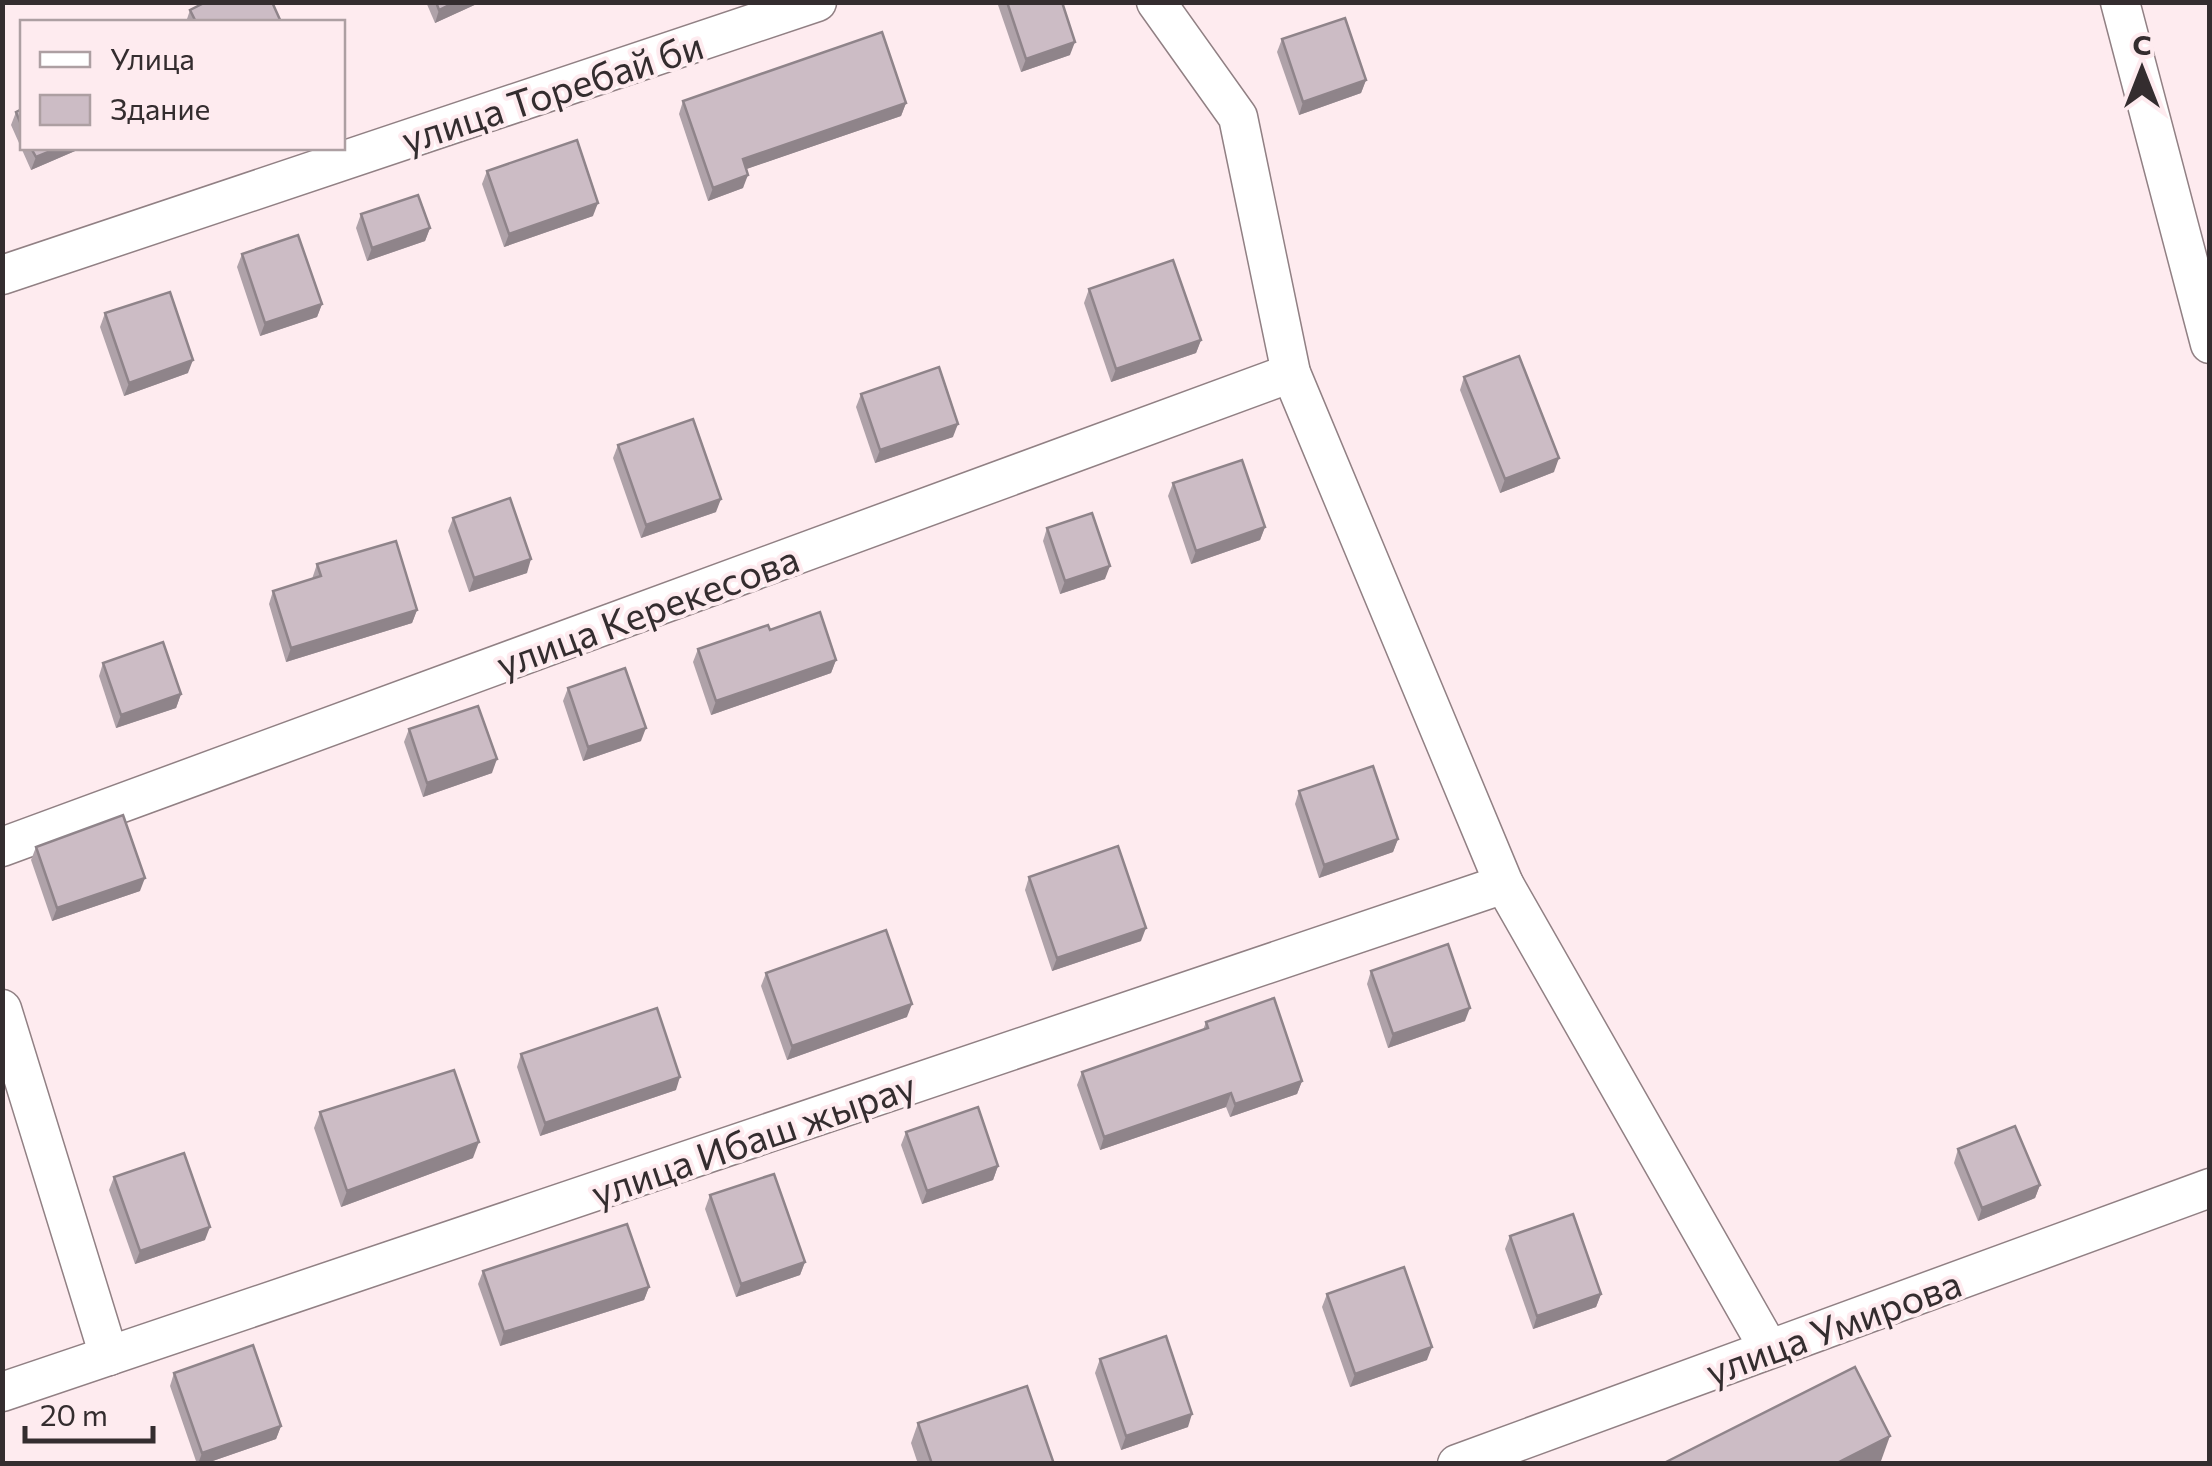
<svg xmlns="http://www.w3.org/2000/svg" width="2212" height="1466" font-family="Commissioner,sans-serif">
<style>
.lines{fill:none;stroke-linecap:round;stroke-linejoin:round}
.minor-casing{stroke:#918084;stroke-width:41}
.minor{stroke:#fff;stroke-width:38}
.wall{fill:#afa2a9}
.shaded-wall{fill:#8f848a}
.building{fill:#ccbcc5;stroke:#8f848a;stroke-width:2.5}
.labels{text-anchor:middle;dominant-baseline:central;stroke-width:8;stroke-linejoin:round;paint-order:stroke}
.street-label{font-size:38px;fill:#342d2f;stroke:#feebef}
</style>
<rect width="100%" height="100%" fill="#feebef"/>
<g class="lines">
<g class="minor-casing">
<g id="minor">
<path d="M1156 2 1238 117 1291 373 1504 884 1769 1349"/>
<path d="M2120 2 2210 344"/>
<path d="M2 275 817 2"/>
<path d="M2 847 1291 373"/>
<path d="M2 1009 109 1356"/>
<path d="M2 1392 1504 884"/>
<path d="M1457 1464 2210 1188"/>
</g>
</g>
<use href="#minor" class="minor"/>
</g>
<g class="wall">
<path d="M426 2H481L435 23Z"/>
<path d="M997 2H1062L1070 55 1021 72Z"/>
<path d="M190 10 281 22H186Z"/>
<path d="M1282 39 1366 80 1361 93 1299 115 1277 52Z"/>
<path d="M683 101 906 103 901 116 746 169 743 188 708 201 679 114Z"/>
<path d="M22 109V148H82L31 170 11 125 16 112Z"/>
<path d="M487 171 593 216 504 247 482 184Z"/>
<path d="M361 214 430 228 425 241 367 261 356 228Z"/>
<path d="M242 254 322 304 317 317 260 336 237 267Z"/>
<path d="M1089 289 1201 340 1196 353 1111 382 1084 303Z"/>
<path d="M105 313 188 373 124 396 100 327Z"/>
<path d="M1464 377 1554 472 1500 493 1460 390Z"/>
<path d="M861 394 953 437 875 463 856 407Z"/>
<path d="M618 445 716 512 641 538 613 458Z"/>
<path d="M1173 483 1265 527 1260 540 1191 564 1168 496Z"/>
<path d="M453 518 527 573 469 592 448 531Z"/>
<path d="M1047 528 1105 579 1060 594 1043 541Z"/>
<path d="M317 564 417 610 412 623 286 662 269 604 273 591 312 579Z"/>
<path d="M770 630 836 660 831 673 711 715 693 662 698 649Z"/>
<path d="M103 663 181 694 176 708 116 728 99 676Z"/>
<path d="M568 688 641 741 583 761 563 701Z"/>
<path d="M409 729 492 773 423 797 404 742Z"/>
<path d="M1299 791 1398 839 1393 852 1319 878 1295 804Z"/>
<path d="M36 847 140 891 52 921 31 860Z"/>
<path d="M1029 877 1141 941 1052 971 1025 890Z"/>
<path d="M1371 971 1465 1021 1388 1048 1367 984Z"/>
<path d="M766 973 907 1017 787 1060 761 986Z"/>
<path d="M1206 1022 1302 1081 1297 1094 1230 1117 1226 1107 1100 1150 1077 1085 1082 1072 1203 1030Z"/>
<path d="M521 1054 676 1090 540 1136 517 1067Z"/>
<path d="M320 1112 473 1158 341 1207 314 1128Z"/>
<path d="M906 1132 998 1166 993 1180 922 1204 901 1145Z"/>
<path d="M1958 1149 2040 1185 2035 1198 1978 1221 1954 1163Z"/>
<path d="M114 1177 205 1240 135 1264 109 1190Z"/>
<path d="M710 1195 805 1262 800 1275 736 1297 705 1209Z"/>
<path d="M1510 1236 1601 1294 1596 1307 1533 1329 1505 1249Z"/>
<path d="M483 1271 649 1287 644 1300 500 1346 478 1284Z"/>
<path d="M1327 1294 1427 1360 1350 1387 1322 1307Z"/>
<path d="M1100 1359 1188 1427 1121 1450 1095 1373Z"/>
<path d="M174 1373 281 1426 276 1439 204 1464H197L170 1386Z"/>
<path d="M918 1423 1054 1464H918L911 1443Z"/>
</g>
<g class="shaded-wall">
<path d="M455 2H481L435 23 439 10Z"/>
<path d="M1075 42 1070 55 1021 72 1026 59Z"/>
<path d="M1366 80 1361 93 1299 115 1303 102Z"/>
<path d="M906 103 901 116 738 172 743 159Z"/>
<path d="M58 148H82L31 170 36 157Z"/>
<path d="M748 175 743 188 708 201 713 188Z"/>
<path d="M598 203 593 216 504 247 509 234Z"/>
<path d="M430 228 425 241 367 261 372 248Z"/>
<path d="M322 304 317 317 260 336 265 323Z"/>
<path d="M1201 340 1196 353 1111 382 1116 369Z"/>
<path d="M193 360 188 373 124 396 129 383Z"/>
<path d="M958 424 953 437 875 463 880 450Z"/>
<path d="M1559 458 1554 472 1500 493 1505 479Z"/>
<path d="M721 499 716 512 641 538 646 525Z"/>
<path d="M1265 527 1260 540 1191 564 1196 551Z"/>
<path d="M531 559 527 573 469 592 474 578Z"/>
<path d="M1110 566 1105 579 1060 594 1065 581Z"/>
<path d="M417 610 412 623 286 662 291 648Z"/>
<path d="M836 660 831 673 711 715 716 701Z"/>
<path d="M181 694 176 708 116 728 121 715Z"/>
<path d="M646 728 641 741 583 761 588 747Z"/>
<path d="M497 759 492 773 423 797 427 783Z"/>
<path d="M1398 839 1393 852 1319 878 1324 865Z"/>
<path d="M145 878 140 891 52 921 57 908Z"/>
<path d="M1146 928 1141 941 1052 971 1057 958Z"/>
<path d="M912 1004 907 1017 787 1060 792 1046Z"/>
<path d="M1470 1008 1465 1021 1388 1048 1393 1034Z"/>
<path d="M680 1077 676 1090 540 1136 545 1123Z"/>
<path d="M1302 1081 1297 1094 1230 1117 1235 1104Z"/>
<path d="M1231 1093 1226 1107 1100 1150 1104 1137Z"/>
<path d="M479 1142 473 1158 341 1207 347 1191Z"/>
<path d="M998 1166 993 1180 922 1204 927 1191Z"/>
<path d="M2040 1185 2035 1198 1978 1221 1982 1208Z"/>
<path d="M210 1227 205 1240 135 1264 140 1251Z"/>
<path d="M805 1262 800 1275 736 1297 741 1284Z"/>
<path d="M649 1287 644 1300 500 1346 504 1332Z"/>
<path d="M1601 1294 1596 1307 1533 1329 1537 1316Z"/>
<path d="M1432 1347 1427 1360 1350 1387 1355 1374Z"/>
<path d="M1192 1414 1188 1427 1121 1450 1126 1436Z"/>
<path d="M281 1426 276 1439 204 1464H198L202 1453Z"/>
<path d="M1890 1436 1881 1461 1875 1464H1835Z"/>
</g>
<g class="building">
<path d="M206 2H272L281 22H196L190 10Z"/>
<path d="M436 2H455L439 10Z"/>
<path d="M1007 2H1062L1075 42 1026 59Z"/>
<path d="M1345 18 1366 80 1303 102 1282 39Z"/>
<path d="M882 32 906 103 743 159 748 175 713 188 683 101Z"/>
<path d="M22 109V127L16 112Z"/>
<path d="M577 140 598 203 509 234 487 171Z"/>
<path d="M31 148H58L36 157Z"/>
<path d="M418 195 430 228 372 248 361 214Z"/>
<path d="M298 235 322 304 265 323 242 254Z"/>
<path d="M1173 260 1201 340 1116 369 1089 289Z"/>
<path d="M170 292 193 360 129 383 105 313Z"/>
<path d="M1519 356 1559 458 1505 479 1464 377Z"/>
<path d="M939 367 958 424 880 450 861 394Z"/>
<path d="M693 419 721 499 646 525 618 445Z"/>
<path d="M1242 460 1265 527 1196 551 1173 483Z"/>
<path d="M510 498 531 559 474 578 453 518Z"/>
<path d="M1092 513 1110 566 1065 581 1047 528Z"/>
<path d="M396 541 417 610 291 648 273 591 321 576 317 564Z"/>
<path d="M820 612 836 660 716 701 698 649 768 625 770 630Z"/>
<path d="M163 642 181 694 121 715 103 663Z"/>
<path d="M625 668 646 728 588 747 568 688Z"/>
<path d="M478 706 497 759 427 783 409 729Z"/>
<path d="M1373 766 1398 839 1324 865 1299 791Z"/>
<path d="M123 815 145 878 57 908 36 847Z"/>
<path d="M1118 846 1146 928 1057 958 1029 877Z"/>
<path d="M886 930 912 1004 792 1046 766 973Z"/>
<path d="M1448 944 1470 1008 1393 1034 1371 971Z"/>
<path d="M1274 998 1302 1081 1235 1104 1231 1093 1104 1137 1082 1072 1208 1028 1206 1022Z"/>
<path d="M657 1008 680 1077 545 1123 521 1054Z"/>
<path d="M454 1070 479 1142 347 1191 320 1112Z"/>
<path d="M978 1107 998 1166 927 1191 906 1132Z"/>
<path d="M2015 1126 2040 1185 1982 1208 1958 1149Z"/>
<path d="M184 1153 210 1227 140 1251 114 1177Z"/>
<path d="M774 1174 805 1262 741 1284 710 1195Z"/>
<path d="M1573 1214 1601 1294 1537 1316 1510 1236Z"/>
<path d="M627 1224 649 1287 504 1332 483 1271Z"/>
<path d="M1404 1267 1432 1347 1355 1374 1327 1294Z"/>
<path d="M1166 1336 1192 1414 1126 1436 1100 1359Z"/>
<path d="M253 1345 281 1426 202 1453 174 1373Z"/>
<path d="M1855 1367 1890 1436 1835 1464H1662Z"/>
<path d="M1027 1386 1054 1464H932L918 1423Z"/>
</g>
<g class="labels">
<g class="street-label">
<text transform="translate(552 91) rotate(-18)">улица Торебай би</text>
<text transform="translate(647 610) rotate(-20)">улица Керекесова</text>
<text transform="translate(753 1138) rotate(-19)">улица Ибаш жырау</text>
<text transform="translate(1833 1326) rotate(-20)">улица Умирова</text>
</g>
</g>
<rect width="2212" height="1466" fill="none" stroke="#342d2f" stroke-width="10"/>
<rect x="20" y="20" width="325" height="130" fill="#feebef" stroke="#ad9fa2" stroke-width="2.5"/>
<rect x="40" y="52" width="50" height="15" fill="#ffffff" stroke="#ad9fa2" stroke-width="2.5"/>
<text x="110" y="70" font-size="30" fill="#342d2f">Улица</text>
<rect x="40" y="95" width="50" height="30" fill="#ccbcc5" stroke="#ad9fa2" stroke-width="2.5"/>
<text x="110" y="120" font-size="30" fill="#342d2f">Здание</text>
<g transform="translate(2142 70)" stroke="#feebef" stroke-width="8" paint-order="stroke">
<path d="M0-8L18 38L0 25L-18 38Z" fill="#342d2f"/>
<text y="-15" font-size="28" font-weight="bold" text-anchor="middle" fill="#342d2f">С</text>
</g>
<path d="M25 1426v15h128v-15" fill="none" stroke="#342d2f" stroke-width="5"/>
<text x="40" y="1426" font-size="30" fill="#342d2f" stroke="#feebef" stroke-width="8" paint-order="stroke">20 m</text>
</svg>
